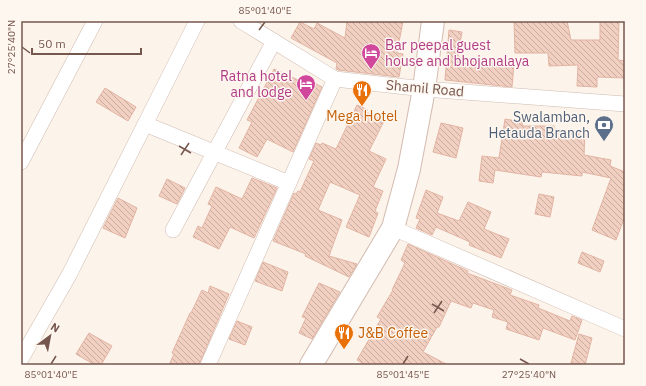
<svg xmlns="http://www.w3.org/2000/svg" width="646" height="386" font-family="'IBM Plex Sans',sans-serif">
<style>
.building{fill:url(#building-back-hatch);stroke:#e3b4a3}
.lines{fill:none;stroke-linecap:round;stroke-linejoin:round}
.street-casing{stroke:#d0bcb2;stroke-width:16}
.secondary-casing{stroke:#d3bbaf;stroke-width:24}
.street{stroke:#fff;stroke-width:15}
.secondary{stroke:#fff;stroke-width:22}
.ticks{fill:none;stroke:#76574d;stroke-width:1.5}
.labels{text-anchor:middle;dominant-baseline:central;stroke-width:3;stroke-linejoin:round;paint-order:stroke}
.hotel-label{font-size:14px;fill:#b23c85;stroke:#fef7f0;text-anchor:start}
.street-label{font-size:14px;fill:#76574d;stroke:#fef7f0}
.food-label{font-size:14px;fill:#c56008;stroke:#fef7f0}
.service-label{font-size:14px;fill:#4e5e75;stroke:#fef7f0;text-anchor:end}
.neatline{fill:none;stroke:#76574d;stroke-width:1.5}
.ticks-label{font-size:10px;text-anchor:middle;fill:#76574d}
</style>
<defs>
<pattern id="building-back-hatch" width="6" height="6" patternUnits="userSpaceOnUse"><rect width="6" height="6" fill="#f1d0c2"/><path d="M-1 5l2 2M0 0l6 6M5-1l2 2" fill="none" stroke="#c8aca0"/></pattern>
</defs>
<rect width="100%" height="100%" fill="#fcf3ea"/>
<g class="building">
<path d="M347 21H403L397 53 403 54 399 77 338 70 336 69 337 63 291 38 300 22 314 29 317 23 345 38Z"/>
<path d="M514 21H567L571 40H600V21H619L618 60 625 61V78L597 77V87L577 86 578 65 549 66 548 53H515Z"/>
<path d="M449 30 462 32 458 57 514 64 512 87 445 80Z"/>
<path d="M274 69 300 81 302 77 322 87 293 152 267 139 257 157 239 148 252 122 247 120Z"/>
<path d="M105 88 136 107 128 121 96 102Z"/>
<path d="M357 105 368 110 366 112 384 121 369 151 386 159 373 187 383 191 375 211 378 213 369 237 346 227 360 195 330 182 318 210 342 220 329 256 357 264 349 277 305 256 306 254 273 241 294 193 296 194 298 191 300 192 314 161 309 159 316 143 321 145 322 143 336 149Z"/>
<path d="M505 119 523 122 522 126H554V129L585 132 584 155 611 160 610 166 625 172V216L616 240 592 230 611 178 582 172V176L542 172 541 177 495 170 493 183 479 181 482 156 499 158Z"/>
<path d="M441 123 463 128 456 158 433 152Z"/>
<path d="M252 178 277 188 254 238 230 227 219 249 193 237 198 226 202 228 212 206 208 204 216 187 242 199Z"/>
<path d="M167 179 185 188 177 204 159 196Z"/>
<path d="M426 190 443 197 437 213 459 221 468 202 491 212 484 229 509 239 501 258 469 245 470 242 436 227 432 235 416 228 420 219 416 218Z"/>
<path d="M539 194 554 197 550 217 535 214Z"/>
<path d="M118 198 137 208 125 238 103 228Z"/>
<path d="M408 244 468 271 467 273 512 290 510 295 539 305 538 308 548 312 570 321 572 316 582 320 575 340 543 328 539 340 506 329 508 322 492 317 494 310 473 303 471 308 451 301 439 327H437L423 352 448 365H366L357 360 381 319 377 317 393 290H392L405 263 401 260Z"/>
<path d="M582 252 604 261 600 272 578 263Z"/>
<path d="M263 262 288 272 282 291 255 281Z"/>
<path d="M319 283 340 292 312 339 299 333 306 318 302 317Z"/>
<path d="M210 286 229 294 199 365H169L174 354 172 353 190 313H191L202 290 208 293Z"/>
<path d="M237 321 252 327 245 345 229 339Z"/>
<path d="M89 333 112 346 101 365H95L76 354Z"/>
<path d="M579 334 592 338 585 365 571 363Z"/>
</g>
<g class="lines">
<g class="street-casing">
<g id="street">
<path d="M241 21 335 79 424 89 625 104"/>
<path d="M145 124 289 183"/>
<path d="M21 162 95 21"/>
<path d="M393 228 625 329"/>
<path d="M173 230 274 41"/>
<path d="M21 359 69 275 197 21"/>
<path d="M208 365 335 79"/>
</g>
</g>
<g class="secondary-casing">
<path id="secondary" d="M311 365 393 228 409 169 424 89 433 21"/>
</g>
<use href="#street" class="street"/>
<use href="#secondary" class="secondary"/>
</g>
<path class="ticks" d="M259 30 265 22M22 47 30 53M179 146 191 153M181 155 189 143M432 304 444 311M434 313 442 301M520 359 529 364M51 364 56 356M403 364 408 356"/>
<defs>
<g id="hotel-pin" transform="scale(1)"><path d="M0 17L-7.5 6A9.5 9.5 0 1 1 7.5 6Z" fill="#d1479c" stroke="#fef7f0"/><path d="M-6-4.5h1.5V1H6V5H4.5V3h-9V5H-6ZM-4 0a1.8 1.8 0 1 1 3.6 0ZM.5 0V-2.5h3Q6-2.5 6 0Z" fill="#fff"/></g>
<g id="restaurant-pin" transform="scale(1)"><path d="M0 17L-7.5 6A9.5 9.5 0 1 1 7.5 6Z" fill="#e8710a" stroke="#fef7f0"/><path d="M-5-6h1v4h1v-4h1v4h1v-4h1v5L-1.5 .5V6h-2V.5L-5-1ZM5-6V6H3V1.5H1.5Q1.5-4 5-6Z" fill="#fff"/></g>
<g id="bank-pin" transform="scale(1)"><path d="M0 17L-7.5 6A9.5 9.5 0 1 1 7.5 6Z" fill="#5c6f8a" stroke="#fef7f0"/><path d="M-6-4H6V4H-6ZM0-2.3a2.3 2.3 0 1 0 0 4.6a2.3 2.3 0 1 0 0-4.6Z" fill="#fff"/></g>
</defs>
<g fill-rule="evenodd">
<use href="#hotel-pin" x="371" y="53"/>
<use href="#hotel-pin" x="306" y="84"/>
<use href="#restaurant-pin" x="362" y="90"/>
<use href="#bank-pin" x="604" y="125"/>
<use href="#restaurant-pin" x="344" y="333"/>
</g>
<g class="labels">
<g class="hotel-label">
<text x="385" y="45">Bar peepal guest<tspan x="385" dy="16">house and bhojanalaya</tspan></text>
<text x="292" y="76" text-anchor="end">Ratna hotel<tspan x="292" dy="16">and lodge</tspan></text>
</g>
<g class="street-label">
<text transform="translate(425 88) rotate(5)">Shamil Road</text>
</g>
<g class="food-label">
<text x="362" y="116">Mega Hotel</text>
<text x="358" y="333" text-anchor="start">J&amp;B Coffee</text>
</g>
<g class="service-label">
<text x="590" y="117">Swalamban,<tspan x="590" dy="16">Hetauda Branch</tspan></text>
</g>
</g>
<rect width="646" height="386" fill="none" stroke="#fef7f0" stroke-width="44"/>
<g transform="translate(50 336) rotate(32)" stroke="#fef7f0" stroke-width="3" paint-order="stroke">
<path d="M0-3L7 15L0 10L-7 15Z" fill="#76574d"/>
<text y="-6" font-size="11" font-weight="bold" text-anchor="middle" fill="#76574d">N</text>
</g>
<path d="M32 48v6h109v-6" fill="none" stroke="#76574d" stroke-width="2"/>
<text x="38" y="48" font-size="12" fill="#76574d" stroke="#fef7f0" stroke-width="3" paint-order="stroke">50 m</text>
<rect x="22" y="22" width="602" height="342" class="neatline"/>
<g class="ticks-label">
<text x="265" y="14">85°01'40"E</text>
<text transform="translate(11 47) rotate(-90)" y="4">27°25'40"N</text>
<text x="51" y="378">85°01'40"E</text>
<text x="403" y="378">85°01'45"E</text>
<text x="529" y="378">27°25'40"N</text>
</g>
</svg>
